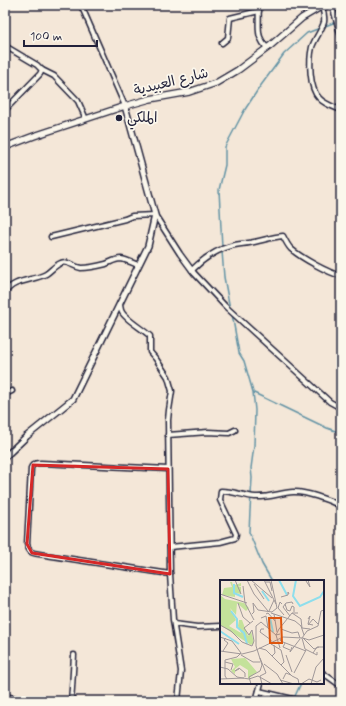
<svg xmlns="http://www.w3.org/2000/svg" width="346" height="706" font-family="Mynerve,'Playpen Sans Arabic',sans-serif">
<style>
.lines{fill:none;stroke-linecap:round;stroke-linejoin:round}
.stream{stroke:#6393a5;stroke-width:1.5}
.minor-casing{stroke:#22223b;stroke-width:7}
.tertiary-casing{stroke:#22223b;stroke-width:8}
.secondary-casing{stroke:#22223b;stroke-width:8}
.minor{stroke:#fbf7ec;stroke-width:4}
.tertiary{stroke:#fbf7ec;stroke-width:5}
.secondary{stroke:#fbf7ec;stroke-width:5.5}
.marked{fill:none;stroke:#d62828;stroke-width:3;stroke-linejoin:round}
.poi-dot{fill:#22223b;stroke:#fbf7ec;stroke-width:1.5}
.labels{text-anchor:middle;dominant-baseline:central;stroke-width:3.5;stroke-linejoin:round;paint-order:stroke}
.street-label{font-size:14px;fill:#22223b;stroke:#fbf7ec}
.poi-label{font-size:14px;fill:#22223b;stroke:#fbf7ec;text-anchor:start}
.inset-river{fill:none;stroke:#8edeec;stroke-width:2}
.inset-road{fill:none;stroke:#a09899;stroke-width:1}
.view{fill:#de560e;fill-opacity:0.15;stroke:#de560e;stroke-width:2}
.inset-edge{fill:none;stroke:#22223b;stroke-width:2}
</style>
<rect width="100%" height="100%" fill="#f4e7d8"/>
<filter id="ink" filterUnits="userSpaceOnUse"><feTurbulence type="fractalNoise" baseFrequency=".025" numOctaves="2"/><feDisplacementMap in="SourceGraphic" scale="8" xChannelSelector="R" yChannelSelector="G"/><feConvolveMatrix kernelMatrix="1 2 1 2 8 2 1 2 1" color-interpolation-filters="sRGB"/></filter>
<g filter="url(#ink)">
<g class="lines">
<g class="stream">
<path d="M222 247 219 190 225 165V147L234 130 244 111 259 88 284 54 307 33 341 20"/>
<path d="M222 251 224 277 230 309"/>
<path d="M232 314 239 353 244 361 253 392 255 410 254 446 251 468 252 478 250 511 249 532 262 564 272 581"/>
<path d="M254 393 327 428 341 433"/>
<path d="M296 699 295 696 301 683"/>
</g>
<g class="minor-casing">
<g id="minor">
<path d="M81 5 125 106"/>
<path d="M258 5C260 15 257 29 260 37 262 42 264 45 267 48"/>
<path d="M332 5 341 37"/>
<path d="M322 6C323 11 325 17 324 22 322 30 315 38 312 47 309 60 309 88 319 98 324 104 334 107 341 110"/>
<path d="M222 43 228 38 230 18 259 11"/>
<path d="M5 46 37 65 42 70 40 74 5 110"/>
<path d="M42 70 54 76 78 101 86 119"/>
<path d="M51 237 125 219 132 216 155 215 180 254 194 273 226 307 330 402 341 408"/>
<path d="M192 270C202 260 216 250 231 246 237 244 243 244 249 243 261 241 271 237 283 236 285 240 288 246 291 249 303 259 327 272 341 276"/>
<path d="M5 293C13 279 33 281 46 274 51 271 55 265 61 263 67 260 74 267 81 268 89 268 98 266 106 264 111 262 115 259 121 259 127 260 133 263 138 265"/>
<path d="M120 303C120 305 120 307 121 310 123 318 143 329 150 336V352L156 359 168 377 172 391 169 410 168 420 170 574 173 620 181 671 178 701"/>
<path d="M5 394 12 391"/>
<path d="M168 435 208 432 229 433 235 430"/>
<path d="M168 469 41 463C37 463 33 463 31 468L27 544C29 552 31 553 39 554L170 574"/>
<path d="M170 547 220 542 235 538 236 534 220 500 221 491C233 491 244 496 255 497 268 498 280 493 293 492 305 491 329 500 341 506"/>
<path d="M174 624 197 627 221 626"/>
<path d="M323 673 341 686"/>
<path d="M259 691 301 701"/>
<path d="M5 696 27 701"/>
<path d="M71 701 72 688 74 655"/>
<path d="M256 701 261 683"/>
</g>
</g>
<g class="tertiary-casing">
<path id="tertiary" d="M5 457 27 436 73 399 148 246 155 215 125 106"/>
</g>
<g class="secondary-casing">
<path id="secondary" d="M5 147 34 136 125 106 150 99 189 92 216 83 238 70 270 46 302 18 324 5"/>
</g>
<use href="#minor" class="minor"/>
<use href="#tertiary" class="tertiary"/>
<use href="#secondary" class="secondary"/>
</g>
</g>
<path class="marked" d="M33 465 168 469 170 574 32 553 27 544Z"/>
<circle class="poi-dot" cx="119" cy="118" r="4"/>
<g class="labels">
<g class="street-label">
<text transform="translate(171 82) rotate(-14)">شارع العبيدية</text>
</g>
<g class="poi-label">
<text x="127" y="118">الملكي</text>
</g>
</g>
<g transform="translate(220 580)">
<rect width="104" height="104" fill="#f4e7d8"/>
<path d="M10 2H12L14 10 15 5 21 3V6H17L21 7V14L15 13V17L2 15 4 8 12 7ZM0 15 5 19 24 23 29 28 26 31 17 23 16 35 10 28 16 40 9 46 21 53 18 46 19 40H22L28 56 31 51 34 63 31 65 0 45ZM25 78 37 92 28 99V90L20 85 15 89V94L11 91 15 87 11 79Z" fill="#c4e29a"/>
<path class="inset-river" d="M59 0 67 15M76 0 73 16 80 26 100 17 104 11M14 4V13L23 17M42 11 49 21M11 31 17 39V47L24 53 27 64M50 38 53 52M0 51 19 64"/>
<path class="inset-road" d="M15 0 21 14M27 0 34 14 48 31M31 0 52 18M44 0 56 24M86 1 90 7 88 0M45 2H50L52 11M34 4 44 19M23 6 25 23M0 14 27 23M61 17 68 15V12L69 14M18 23 23 37 30 43M25 23 34 40M62 24 60 22 58 28 64 35M65 24 67 30 70 31 72 26 74 27V32M49 31 54 20M51 33 75 41 81 46 84 55M72 33 81 39 82 48 90 49M32 34 34 32 33 23 38 30 52 32 57 28 51 0M46 34 48 33 55 41M54 34 57 52M70 36 63 27 66 23 72 22 73 24M41 38 46 36 48 48M88 39 90 36 88 44 93 45M0 45 11 51 22 62 32 66 34 61 32 50 29 55 24 48 33 41M88 45 93 39 98 44M36 46 41 42 56 55 60 54M44 49H41L40 52 51 60V63M61 49 72 53 78 52 80 58M0 57 12 61 21 73 17 77 5 80V96L7 99M82 58 85 69 97 75V72M83 58 94 69 99 67M83 58 89 60 104 55M62 59 60 60 63 62 86 71M65 63 63 67 70 70M51 64 61 70 64 82 61 85M72 67 70 72 80 59M39 68 46 70 72 96 78 99 79 104M60 68 56 55 59 49 72 33H78M0 71 22 74 34 71 63 57 82 58 87 51 98 46 101 31 104 30M3 71 8 63 4 60 6 58M93 73 97 67H104M21 75 33 82H40M66 75 72 92M52 76 55 73 54 65M40 78 46 93 40 96 42 104M5 82 13 84 11 90M44 84 57 94 63 104M0 87 8 89 17 97 29 99 38 96 52 104M19 89 15 91 19 88 25 93V97M74 93 86 70M0 99 24 98M63 99 66 93 71 95M60 100 74 104M31 104 29 97 40 91 42 85 36 66V46M81 104 89 99 97 102 101 100M91 104 96 87 104 78"/>
<path class="view" d="M49 38H61L62 63H50Z"/>
<rect width="104" height="104" class="inset-edge"/>
</g>
<rect width="346" height="706" fill="none" stroke="#fbf7ec" stroke-width="20"/>
<rect x="10" y="10" width="326" height="686" fill="none" stroke="#22223b" stroke-width="1.5" filter="url(#ink)"/>
<path d="M24 40v6h73v-6" fill="none" stroke="#22223b" stroke-width="2"/>
<text x="30" y="40" font-size="12" fill="#22223b" stroke="#fbf7ec" stroke-width="3" paint-order="stroke">100 m</text>
</svg>
